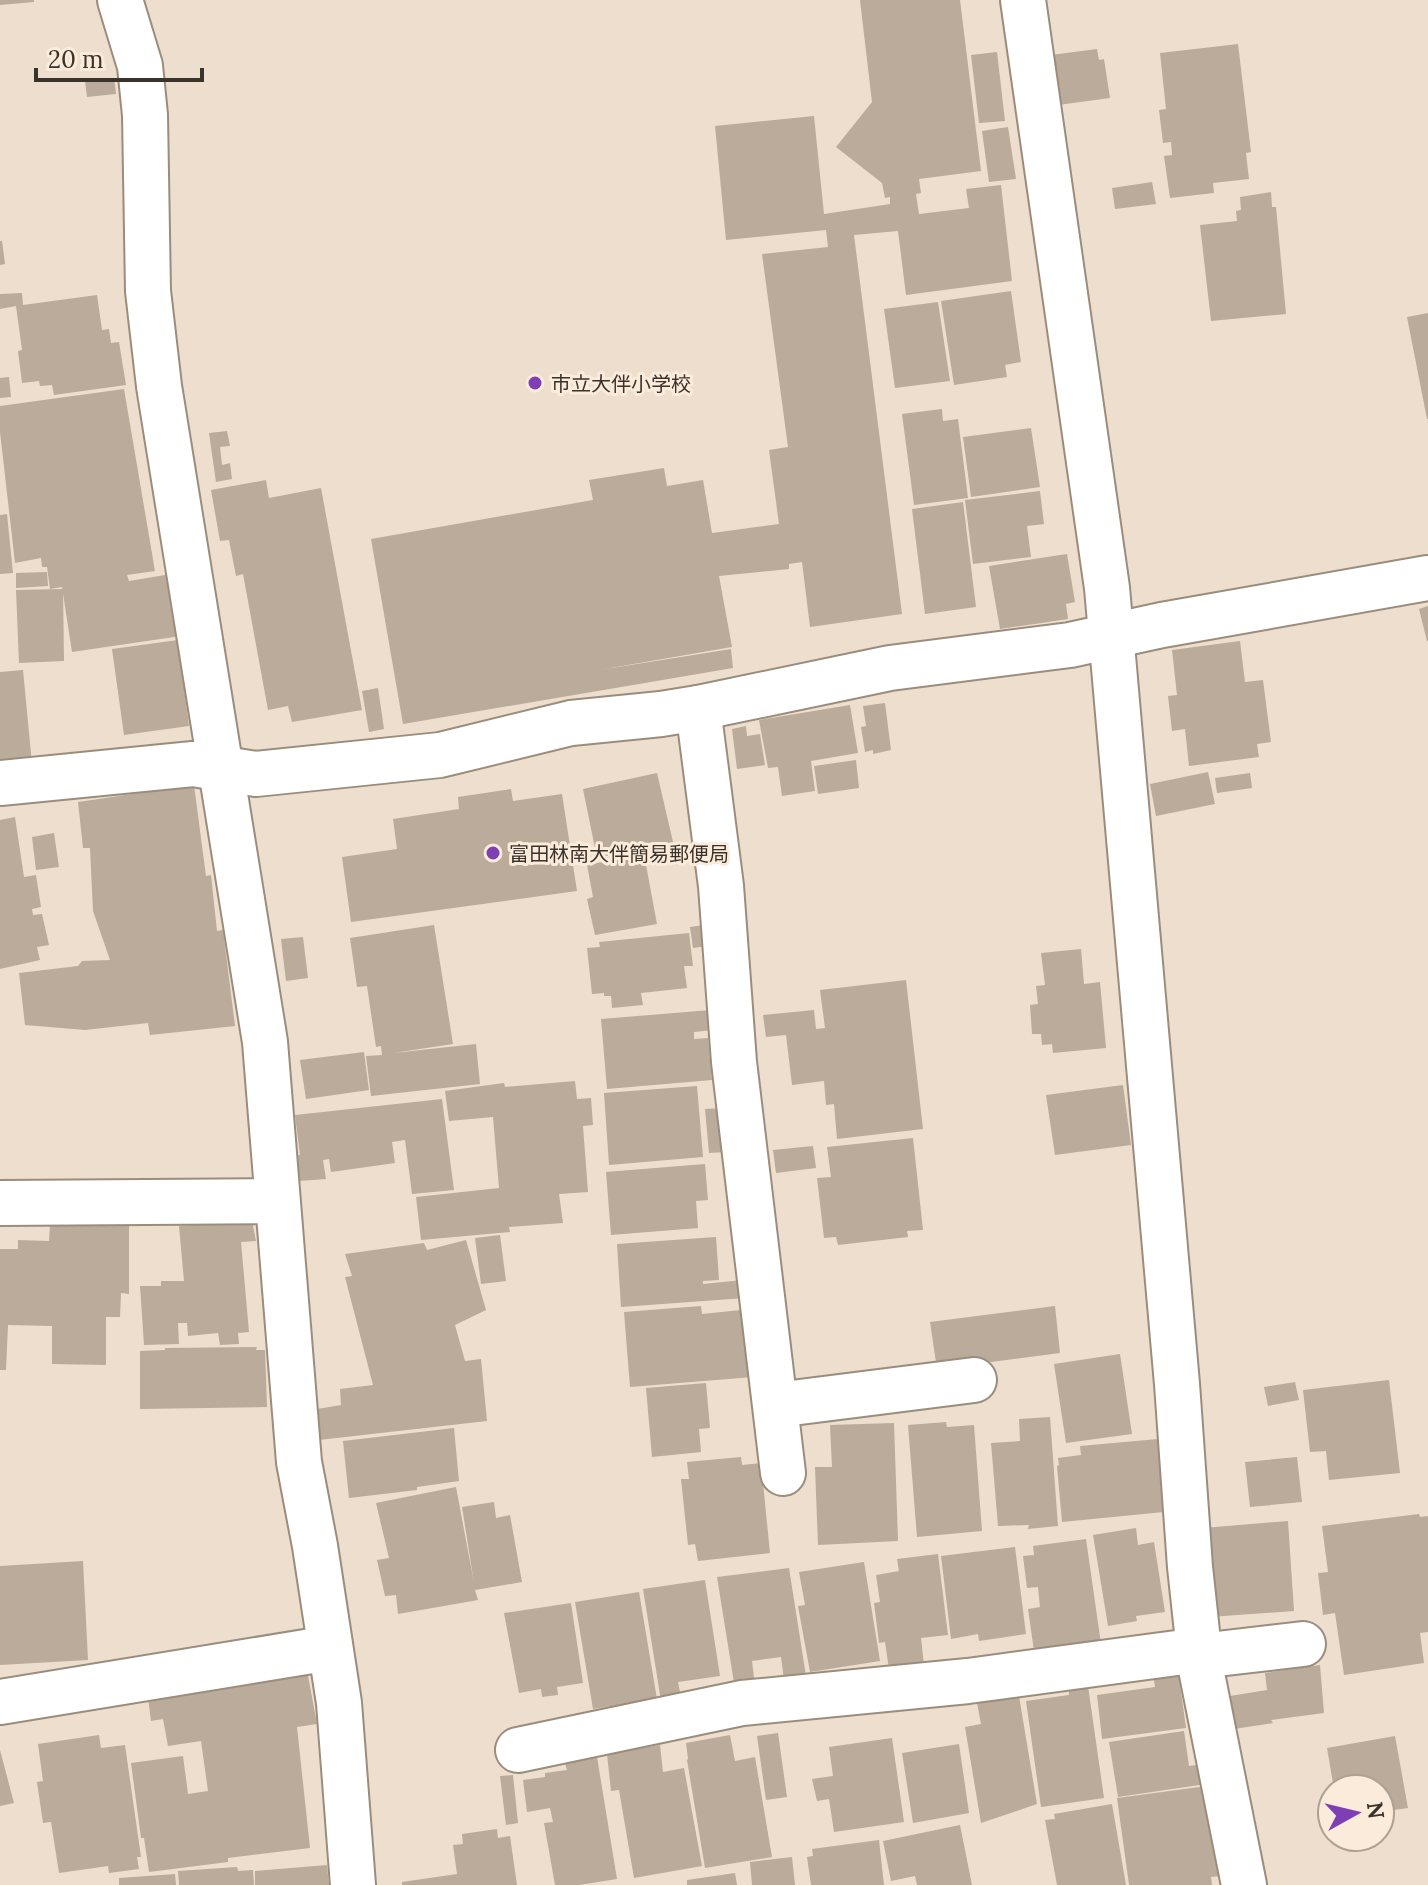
<svg xmlns="http://www.w3.org/2000/svg" width="1428" height="1885" font-family="Lora,'Noto Sans JP',serif">
<style>
.building{fill:#baab9b}
.lines{fill:none;stroke-linecap:round;stroke-linejoin:round}
.minor-casing{stroke:#9b8d7d;stroke-width:48}
.minor{stroke:#fff;stroke-width:44}
.poi-dot{fill:#7f3fb4;stroke:#fbebda;stroke-width:3}
.labels{text-anchor:middle;dominant-baseline:central;stroke-width:6;stroke-linejoin:round;paint-order:stroke}
.poi-label{font-size:20px;fill:#39332c;stroke:#fbebda;text-anchor:start}
</style>
<rect width="100%" height="100%" fill="#eddecd"/>
<g class="building">
<path d="M0 0H34V2L0 5Z"/>
<path d="M860 0H960L981 171 919 179 921 193 916 194 919 214 969 208 966 189 1001 185 1012 281 906 295 898 231 854 235 902 614 810 627 802 562 789 564V569L719 576 732 647 599 670 731 649 733 668 403 724 371 539 593 500 589 480 664 468 667 486 703 480 712 533 779 524 769 450 788 447 762 254 828 247 826 230 726 240 715 126 814 116 824 214 890 204V197L885 198 882 183 836 147 872 102Z"/>
<path d="M1238 44 1251 152 1246 153 1249 179 1213 183 1214 193 1170 198 1164 156 1172 155 1171 142 1163 143 1159 110 1166 109 1160 53Z"/>
<path d="M1097 49 1099 60 1104 59 1110 98 1058 105 1051 55Z"/>
<path d="M997 52 1005 121 979 123 971 55Z"/>
<path d="M114 78 116 94 87 97 85 81Z"/>
<path d="M1008 127 1016 179 989 182 982 131Z"/>
<path d="M1152 182 1156 204 1115 209 1112 188Z"/>
<path d="M1271 192 1272 207H1276L1286 314 1211 321 1200 225 1237 221 1236 211 1241 210 1240 197Z"/>
<path d="M0 241H2L5 264 0 265Z"/>
<path d="M1011 291 1021 362 1005 365 1007 377 954 385 941 301Z"/>
<path d="M22 293 23 305 97 295 102 330 109 329 111 343 119 342 126 385 54 395 52 385 40 386 39 381 22 383 18 351 22 350 16 306 0 309V294Z"/>
<path d="M938 302 950 381 895 388 884 309Z"/>
<path d="M1428 313V419H1427L1407 317Z"/>
<path d="M9 377 11 397 0 398V378Z"/>
<path d="M124 389 155 571 127 575 129 581 171 574 181 636 72 652 62 587 50 589 47 567H42L41 558 15 563 0 432V406Z"/>
<path d="M942 409 943 421 958 419 968 498 914 505 902 414Z"/>
<path d="M1031 428 1040 487 971 497 963 437Z"/>
<path d="M227 431 230 446 220 447 222 465 230 463 232 479 216 482 209 433Z"/>
<path d="M266 480 269 498 321 488 362 710 292 722 288 706 268 710 243 574 236 576 229 540 220 541 211 490Z"/>
<path d="M1040 491 1044 524 1027 526 1031 557 973 564 965 500Z"/>
<path d="M963 502 976 607 925 614 912 509Z"/>
<path d="M7 514 13 573 0 574V515Z"/>
<path d="M1067 554 1075 602 1066 604 1068 619 1000 629 989 566Z"/>
<path d="M47 572 48 586 16 588V573Z"/>
<path d="M63 589 64 661 19 663 16 590Z"/>
<path d="M1428 606V641H1427L1419 609Z"/>
<path d="M178 640 189 726 124 735 112 649Z"/>
<path d="M1240 641 1245 682 1263 680 1271 742 1257 744 1259 757 1189 766 1185 729 1172 731 1168 696 1177 695 1172 650Z"/>
<path d="M23 670 32 764 0 767V672Z"/>
<path d="M378 688 384 729 369 732 362 691Z"/>
<path d="M885 703 891 750 873 754V750L865 752 861 727 866 726 863 706Z"/>
<path d="M850 705 858 753 811 761 815 791 782 796 778 767 768 768 759 720Z"/>
<path d="M746 726 747 736 760 734 765 765 737 769 732 729Z"/>
<path d="M856 760 859 788 818 794 814 766Z"/>
<path d="M1208 772 1215 804 1156 816 1150 784Z"/>
<path d="M657 773 673 842 597 858 583 789Z"/>
<path d="M1250 773 1252 788 1217 793 1215 778Z"/>
<path d="M194 785 206 876 211 875 217 931 223 930 235 1026 150 1035 148 1023 85 1030 25 1025 19 973 78 966 82 961 110 960 93 911 90 848H83L78 802Z"/>
<path d="M511 789 513 801 562 794 577 891 351 922 342 857 397 849 393 819 459 809 458 797Z"/>
<path d="M15 817 24 877 36 875 41 907 32 909 33 915 42 914 49 945 37 947 40 960 0 969V820Z"/>
<path d="M54 833 59 867 36 870 32 837Z"/>
<path d="M644 854 657 924 595 935 587 899 593 897 587 865Z"/>
<path d="M434 925 453 1044 393 1053 476 1044 480 1084 371 1096 366 1056 382 1055 381 1046 376 1047 367 986 357 987 350 938Z"/>
<path d="M704 925 707 946 693 948 690 927Z"/>
<path d="M689 933 693 966H684L687 988 641 993 643 1005 612 1008 611 996H604V993L592 994 587 948 600 947 599 942Z"/>
<path d="M303 937 308 978 286 981 281 939Z"/>
<path d="M1081 949 1084 984 1100 982 1106 1048 1053 1053 1052 1044 1042 1045 1041 1034H1032L1030 1005 1038 1004 1036 986 1045 985 1041 953Z"/>
<path d="M906 980 923 1129 837 1139 834 1104 826 1105 824 1081 792 1085 786 1035 766 1037 763 1015 814 1010 816 1029 825 1028 820 990Z"/>
<path d="M711 1010 713 1030 694 1032V1039L708 1038 712 1080 607 1089 601 1019Z"/>
<path d="M364 1052 369 1090 306 1099 300 1060Z"/>
<path d="M575 1081 577 1099 591 1098 593 1125 583 1126 588 1192 559 1194 563 1223 509 1227 510 1232 421 1240 416 1197 499 1188 493 1117 449 1121 445 1091 504 1083 505 1087Z"/>
<path d="M1123 1085 1131 1145 1055 1155 1046 1095Z"/>
<path d="M697 1086 703 1157 609 1165 604 1093Z"/>
<path d="M442 1099 454 1190 412 1194 405 1140 392 1142 395 1163 331 1172 329 1159 323 1160 326 1179 299 1181 296 1155H300L295 1115Z"/>
<path d="M722 1108 726 1152 709 1153 705 1109Z"/>
<path d="M913 1138 923 1230 907 1231 908 1237 838 1245 836 1237 824 1238 817 1178 831 1177 827 1147Z"/>
<path d="M813 1146 816 1168 776 1173 773 1150Z"/>
<path d="M705 1164 708 1200 696 1201 698 1228 611 1235 606 1172Z"/>
<path d="M252 1221 256 1241 241 1242 249 1332 238 1333 239 1344 220 1345 218 1333 188 1336 187 1323H178L179 1344 144 1345 140 1286H161V1281H184L179 1226Z"/>
<path d="M129 1222V1294L121 1293 120 1317H106V1365L52 1364V1326L8 1325 6 1370H0V1249H18V1240L49 1241 50 1224Z"/>
<path d="M500 1235 506 1281 481 1284 475 1238Z"/>
<path d="M716 1237 719 1280 703 1281V1284L743 1280 745 1298 621 1307 617 1244Z"/>
<path d="M466 1240 486 1310 455 1325 465 1361 481 1359 487 1421 319 1440 317 1409 341 1405 340 1389 373 1385 345 1277 352 1276 345 1254 424 1243 427 1250Z"/>
<path d="M701 1306 702 1314 741 1310 745 1352H751L753 1377 630 1387 624 1312Z"/>
<path d="M1055 1306 1060 1353 937 1369 930 1322Z"/>
<path d="M257 1347 256 1350H265L267 1407 140 1409V1351L165 1350V1348Z"/>
<path d="M1120 1354 1132 1434 1066 1443 1054 1364Z"/>
<path d="M1389 1380 1400 1473 1329 1480 1326 1451 1310 1452 1303 1390Z"/>
<path d="M1295 1382 1299 1400 1268 1406 1264 1387Z"/>
<path d="M706 1383 710 1428 699 1429 701 1452 652 1457 646 1388Z"/>
<path d="M1050 1417 1058 1526 1028 1529 1029 1525 998 1526 991 1443 1020 1441 1019 1419Z"/>
<path d="M946 1422 947 1427 974 1425 982 1531 917 1537 908 1425Z"/>
<path d="M894 1423 898 1541 818 1545 815 1467H832L830 1425Z"/>
<path d="M454 1428 459 1481 417 1487V1490L349 1498 343 1441Z"/>
<path d="M1158 1439 1164 1512 1062 1522 1057 1466 1059 1465 1058 1458 1081 1455 1080 1446Z"/>
<path d="M741 1457 742 1465 761 1463 770 1553 698 1561 695 1544 688 1545 681 1479H689L687 1462Z"/>
<path d="M1297 1457 1302 1502 1250 1507 1245 1462Z"/>
<path d="M456 1487 474 1583 462 1507 494 1502 496 1518 510 1515 522 1582 475 1590 478 1600 398 1614 396 1595 385 1596 377 1560 389 1558 376 1503Z"/>
<path d="M1419 1514 1420 1517 1428 1516V1632L1420 1633 1424 1663 1344 1675 1335 1613 1323 1615 1318 1573 1328 1572 1322 1526Z"/>
<path d="M1288 1521 1294 1611 1210 1617 1203 1528Z"/>
<path d="M1136 1528 1138 1545 1154 1542 1165 1612 1136 1616 1137 1621 1108 1626 1093 1535Z"/>
<path d="M1086 1539 1101 1644 1034 1651 1028 1609 1040 1607 1038 1587 1027 1588 1023 1556 1034 1555 1033 1546Z"/>
<path d="M1015 1547 1026 1634 979 1641 978 1634 951 1639 941 1556Z"/>
<path d="M938 1554 948 1635 921 1638 924 1665 889 1669 885 1642 879 1643 874 1603 880 1602 876 1575 899 1571 897 1559Z"/>
<path d="M83 1561 88 1660 0 1665V1566Z"/>
<path d="M864 1562 880 1661 810 1672 798 1606 805 1605 799 1572Z"/>
<path d="M789 1568 806 1676 784 1680 781 1657 752 1661 755 1686 735 1689 717 1577Z"/>
<path d="M705 1580 720 1676 678 1682 681 1697 661 1701 643 1589Z"/>
<path d="M639 1592 658 1705 637 1709V1702L593 1709 575 1602Z"/>
<path d="M571 1603 583 1683 557 1687 558 1695 542 1697 541 1689 519 1693 504 1613Z"/>
<path d="M306 1665 317 1724 297 1727 310 1848 228 1858V1862L149 1872 144 1838H141L131 1763 183 1756 188 1794 208 1791 201 1741 168 1746 163 1719 151 1721 147 1690Z"/>
<path d="M1320 1665 1324 1713 1271 1720 1273 1723 1234 1729 1230 1696 1267 1690 1265 1673Z"/>
<path d="M1178 1670 1186 1728 1102 1739 1097 1695 1155 1687 1153 1674Z"/>
<path d="M1088 1686 1104 1798 1041 1807 1026 1701 1069 1695V1689Z"/>
<path d="M1019 1696 1037 1804 981 1823 965 1727 981 1724 977 1703Z"/>
<path d="M1184 1731 1189 1766 1203 1764 1206 1784 1118 1797 1109 1742Z"/>
<path d="M778 1733 787 1797 766 1800 757 1736Z"/>
<path d="M99 1735 101 1748 125 1745 141 1857H137L139 1869 109 1873 108 1866 59 1873 51 1822 43 1823 37 1782 43 1781 38 1744Z"/>
<path d="M730 1735 735 1761 755 1757 772 1857 705 1868 687 1760 688 1759 686 1743Z"/>
<path d="M1395 1736 1408 1808 1380 1812V1789H1334L1327 1748Z"/>
<path d="M892 1738 904 1822 834 1832 829 1799 817 1801 812 1779 833 1776 829 1747Z"/>
<path d="M959 1744 969 1813 913 1823 902 1753Z"/>
<path d="M660 1745 663 1772 684 1768 702 1866 634 1878 619 1790 611 1791 607 1754Z"/>
<path d="M0 1750 14 1803 0 1806Z"/>
<path d="M597 1757 617 1879 579 1885H555L544 1823 553 1822 550 1808 527 1812 523 1780 545 1777V1773L567 1770 565 1763Z"/>
<path d="M513 1775 518 1823 506 1825 500 1776Z"/>
<path d="M1207 1786 1220 1876 1211 1877 1212 1885H1129L1117 1798Z"/>
<path d="M1112 1804 1126 1885H1057L1045 1820 1055 1819 1054 1814Z"/>
<path d="M960 1825 972 1885H917L915 1876 891 1881 883 1841Z"/>
<path d="M497 1829 498 1838 510 1836 517 1885H402V1882L457 1874 453 1845 463 1844 462 1834Z"/>
<path d="M879 1840 884 1885H811L807 1857 813 1856 812 1849Z"/>
<path d="M792 1857 795 1885H752L750 1862Z"/>
<path d="M327 1865 329 1885H255V1871Z"/>
<path d="M237 1867 238 1871 253 1870 254 1885H179L178 1871Z"/>
<path d="M735 1873 737 1885H687V1880Z"/>
<path d="M175 1874 176 1885H119V1878Z"/>
</g>
<g class="lines">
<g class="minor-casing">
<g id="minor">
<path d="M120 0 140 66 145 115 148 291 159 386 265 1042 299 1462 315 1546 339 1703 353 1885"/>
<path d="M1023 0 1107 588 1177 1384 1190 1567 1201 1669 1244 1885"/>
<path d="M698 708 721 886 734 1062 783 1473"/>
<path d="M0 783 193 764 256 774 440 755 571 723 661 714 698 708 890 668 1070 645 1162 625 1428 578"/>
<path d="M0 1203 277 1201"/>
<path d="M776 1405 974 1380"/>
<path d="M1200 1656 1303 1644"/>
<path d="M0 1702 330 1648"/>
<path d="M518 1750 742 1703 968 1681 1199 1650"/>
</g>
</g>
<use href="#minor" class="minor"/>
</g>
<g class="poi-dot">
<circle cx="535" cy="383" r="8"/>
<circle cx="493" cy="853" r="8"/>
</g>
<g class="labels">
<g class="poi-label">
<text x="551" y="383">市立大伴小学校</text>
<text x="509" y="853">富田林南大伴簡易郵便局</text>
</g>
</g>
<g transform="translate(1356 1813) rotate(82)"><circle r="38" fill="#fbebda" stroke="#ada194" stroke-width="2"/>
<path d="M0-6L14 30L0 20L-14 30Z" fill="#7f3fb4"/>
<text y="-12" font-size="22" font-weight="bold" text-anchor="middle" fill="#39332c">N</text>
</g>
<path d="M36 68v12h166v-12" fill="none" stroke="#39332c" stroke-width="4"/>
<text x="48" y="68" font-size="24" fill="#39332c" stroke="#fbebda" stroke-width="6" paint-order="stroke">20 m</text>
</svg>
